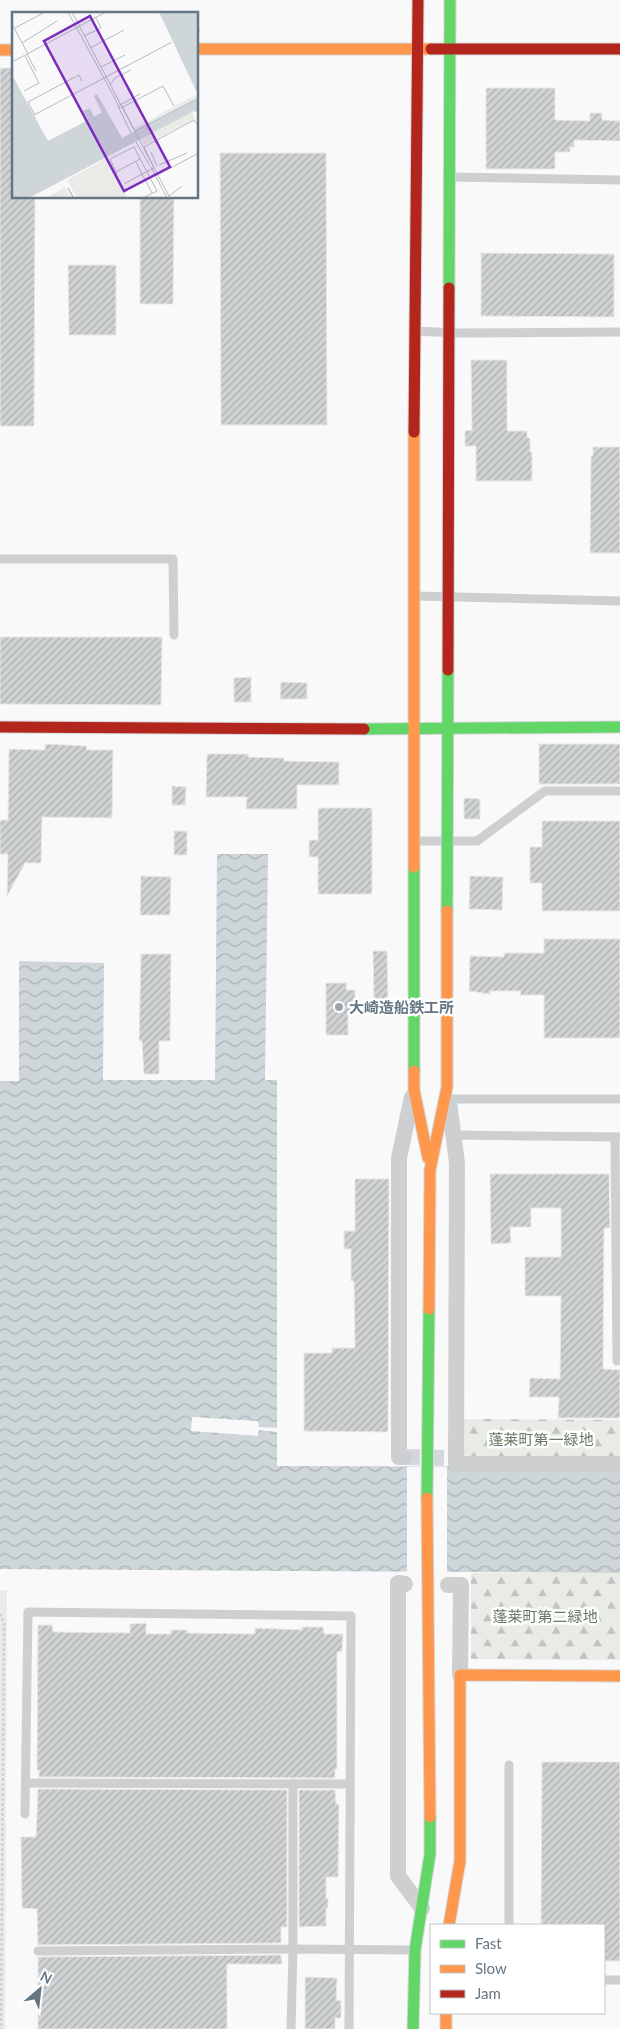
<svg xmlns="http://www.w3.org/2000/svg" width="620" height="2029" font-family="Lato,'Noto Sans JP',sans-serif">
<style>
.grass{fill:#e8ebe6}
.forest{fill:url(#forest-firs)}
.water{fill:url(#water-waves)}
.pier{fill:#f9f9f9}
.building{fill:url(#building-hatch);stroke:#e8e8e8}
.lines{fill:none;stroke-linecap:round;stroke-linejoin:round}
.street-tunnel{stroke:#d4d8dc;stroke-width:16;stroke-dasharray:16 8;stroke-linecap:butt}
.fast-casing{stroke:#d5d6d7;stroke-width:13}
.slow-casing{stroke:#d5d6d7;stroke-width:13}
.jam-casing{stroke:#d5d6d7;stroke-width:13}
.path{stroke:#cbcccd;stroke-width:2.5;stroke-dasharray:2.5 2.5;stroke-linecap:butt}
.lane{stroke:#cecfd0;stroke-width:9}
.street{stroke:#cecfd0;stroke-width:16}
.fast{stroke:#63d668;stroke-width:11}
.slow{stroke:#ff974d;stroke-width:11}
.jam{stroke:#b3261e;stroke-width:11}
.poi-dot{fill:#99a4ac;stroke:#fff;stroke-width:2}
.labels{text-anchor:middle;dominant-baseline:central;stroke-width:5;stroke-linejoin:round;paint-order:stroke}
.poi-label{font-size:15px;font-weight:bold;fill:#657683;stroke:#fff;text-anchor:start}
.park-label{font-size:15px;fill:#687a64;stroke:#fff}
.inset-river{fill:none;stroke:#ced6d9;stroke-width:2.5}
.inset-road{fill:none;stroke:#b5bdc3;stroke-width:1}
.view{fill:#7b2cbf;fill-opacity:0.15;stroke:#7b2cbf;stroke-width:2.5}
.inset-edge{fill:none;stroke:#657683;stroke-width:2.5}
</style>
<defs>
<pattern id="forest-firs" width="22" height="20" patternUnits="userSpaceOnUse" patternTransform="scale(1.25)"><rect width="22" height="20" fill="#e8ebe6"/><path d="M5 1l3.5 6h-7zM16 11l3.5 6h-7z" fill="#c0c3c0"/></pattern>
<pattern id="water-waves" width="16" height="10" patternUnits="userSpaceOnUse" patternTransform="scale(1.25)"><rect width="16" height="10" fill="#ced6d9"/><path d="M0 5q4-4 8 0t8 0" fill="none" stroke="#abb2b5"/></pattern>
<pattern id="building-hatch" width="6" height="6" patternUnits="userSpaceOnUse" patternTransform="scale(1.25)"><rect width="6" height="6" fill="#d0d2d3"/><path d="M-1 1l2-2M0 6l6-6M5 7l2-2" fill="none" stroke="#acafb1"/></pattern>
</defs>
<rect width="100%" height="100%" fill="#f9f9f9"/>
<path class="grass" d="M0 1590H7L5 2029H0Z"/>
<g class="forest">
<path d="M462 1419 620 1420V1459L463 1456Z"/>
<path d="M471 1573H620V1660L471 1659Z"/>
</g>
<path class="water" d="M217 854H268L265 1080H277V1428L259 1427 258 1421 192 1417 191 1431 258 1436 259 1430 277 1432V1466L620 1467V1573L0 1569V1081H19V961L104 963 103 1080H215Z"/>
<path class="pier" d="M407 1467H447V1573L407 1572Z"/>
<g class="building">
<path d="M0 68H14V198H35L34 426H0Z"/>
<path d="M486 88H555V120L590 121V113H602V120L620 121V141L574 140V147H570V152H555V169H486Z"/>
<path d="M220 153H326L327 425H221Z"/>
<path d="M140 198H174L173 304H140Z"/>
<path d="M481 253 614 254V317L481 316Z"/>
<path d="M68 265H116V335H69Z"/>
<path d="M471 360H507V431H527V438H530V452H532V481H476V446H465V431L472 430Z"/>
<path d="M593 447H620V553H590L591 456H593Z"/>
<path d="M0 637H162L161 705 0 704Z"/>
<path d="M251 677V702H234V678Z"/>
<path d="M281 682 307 683V699H280Z"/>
<path d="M45 744 86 746 87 750H113L112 818 42 817 41 863H25L7 896 8 854H0V820H8L9 749 45 750Z"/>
<rect x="539" y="744" width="81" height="40"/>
<path d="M207 754H248V757L284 758V761L339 762V785H297V809H246L247 797H206Z"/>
<path d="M172 786 186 787 185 805H172Z"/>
<path d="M464 798 480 799V819H464Z"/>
<path d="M318 808H372V894H318V857H309V840H318Z"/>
<path d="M542 821H620V911H542V883H530V847H542Z"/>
<rect x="174" y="831" width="13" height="24"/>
<path d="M141 876 171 877 170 915H140Z"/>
<path d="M470 876 503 877 502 910 469 909Z"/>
<path d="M544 939H620V1038H544V995H520L521 991H490V994L469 991 470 956 504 957V953H544Z"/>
<path d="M373 951H387L388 1000 374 999Z"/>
<path d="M141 954H171L170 1041H159V1074H144L142 1041H139Z"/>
<path d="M326 983H347L346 990H355V1013H348V1035H326Z"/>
<path d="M490 1174H609L610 1228H604L603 1369 620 1370V1418H558L559 1397H529L530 1378 560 1379 561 1296H525V1257H561V1208H531V1227H510L511 1243 491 1244Z"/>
<path d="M355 1179H389L388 1432 304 1431V1353H332V1348H355L354 1281H351V1249H344V1231H355Z"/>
<path d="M146 1623V1634H171V1630H187V1633L255 1634V1628L302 1630V1627H323L324 1634H343L342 1651 337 1652V1769H335V1778L39 1777V1770H37L38 1625H52L53 1632 130 1633V1624Z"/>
<path d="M542 1762H620V1961H604V1925H541Z"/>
<path d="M38 1789 287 1790V1927H281V1943L38 1945 37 1909 22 1908 21 1837H36Z"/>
<path d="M299 1790H335L336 1804H339L338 1877H326V1898L328 1899V1908H326V1926L299 1927Z"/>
<path d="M281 1955 282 1964H227V2029H38V1957Z"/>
<path d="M305 1977 337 1978 336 2000 341 2001V2018H335V2029H305Z"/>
</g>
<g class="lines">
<path class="street-tunnel" d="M404 1457 448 1458"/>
<g class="fast-casing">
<g id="fast">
<path d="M449 288 450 0"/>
<path d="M364 729 620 727"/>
<path d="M414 867V1071"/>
<path d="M447 911 448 670"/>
<path d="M427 1498 429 1309"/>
<path d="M413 2029 415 1950 430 1854V1817"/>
</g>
</g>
<g class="slow-casing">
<g id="slow">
<path d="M198 49H431"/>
<path d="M0 50H14"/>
<path d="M414 432V867"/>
<path d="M414 1071V1090L428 1158"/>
<path d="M429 1309 430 1170 447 1087V911"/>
<path d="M427 1498 430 1817"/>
<path d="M449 1925 460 1861V1675L620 1676"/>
<path d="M446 2013V2029"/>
</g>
</g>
<g class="jam-casing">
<g id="jam">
<path d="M431 49H620"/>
<path d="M414 432 418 0"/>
<path d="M448 670 449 288"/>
<path d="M0 727 364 729"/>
</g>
</g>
<path class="path" d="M0 1614 4 1623 1 2029"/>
<g class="lane">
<path d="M450 177 620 180"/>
<path d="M414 331 457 333 620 332"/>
<path d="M0 559H173L174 635"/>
<path d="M414 596 620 601"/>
<path d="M414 841H477L545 791H620"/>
<path d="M444 1099H620"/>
<path d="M451 1135 620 1137"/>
<path d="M615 1137 617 1361"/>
<path d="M26 1783 350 1784"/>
<path d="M25 1814 28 1612 351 1616 349 2029"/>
<path d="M509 1925V1765"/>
<path d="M38 1951 293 1949V1784"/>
<path d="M604 1980H620"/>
<path d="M291 2029 293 1949 415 1950"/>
</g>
<g class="street">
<path d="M449 1102 457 1163 456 1464H620"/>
<path d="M404 1457H399V1158L412 1097"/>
<path d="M405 1584 398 1583V1876L422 1908"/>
<path d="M448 1585H461L460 1675"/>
</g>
<use href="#fast" class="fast"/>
<use href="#slow" class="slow"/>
<use href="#jam" class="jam"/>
</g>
<circle class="poi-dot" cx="339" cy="1007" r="5"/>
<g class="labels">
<g class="poi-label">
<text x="349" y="1007">大崎造船鉄工所</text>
</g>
<g class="park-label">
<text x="541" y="1439">蓬莱町第一緑地</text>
<text x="545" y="1616">蓬莱町第二緑地</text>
</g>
</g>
<g transform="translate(12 12)">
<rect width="186" height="186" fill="#f9f9f9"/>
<path d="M95 146 116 186H65L55 168ZM53 175 59 186H34Z" fill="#e8ebe6"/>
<path d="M184 83 185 86 124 119 122 116ZM180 100 183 107 132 133 129 127Z" fill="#e8ebe6"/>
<path d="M147 0H186V83L164 36ZM0 63 36 129 76 108 71 99 78 96 82 105 90 100 82 84 85 82 110 126 186 86V101L182 99 17 186H0Z" fill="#ced6d9"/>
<path class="inset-river" d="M178 0 187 20"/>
<path class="inset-road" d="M56 0 108 96M60 0 158 186M0 12 16 42M3 16 33 0M72 24 89 16 84 6M10 31 45 9M78 36 112 18M15 42 24 59M0 50 94 0M89 55 113 43M98 73 103 66 119 58M12 79 27 71 13 44M122 89 131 105M108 93 128 82M106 94 119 121M110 94 123 119 185 87M109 96 151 74 162 94M22 103 160 30M23 103 16 90 67 63 70 69M124 130 138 154M139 140 145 154M147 153 175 141M139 155 155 186M104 160 128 147M105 162 98 147 122 135 145 179 131 186M143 164 187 141M112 172 130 162 124 150M140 181 130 162 142 156 132 135 182 108 187 115M157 184 170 174M61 186 56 176 62 186"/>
<path class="view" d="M78 4 158 155 112 179 32 29Z"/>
<rect width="186" height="186" class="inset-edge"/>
</g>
<rect x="430" y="1924" width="175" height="90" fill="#ffffff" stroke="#c1c8cd"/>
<rect x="440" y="1940" width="25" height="8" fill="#63d668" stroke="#c1c8cd"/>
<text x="475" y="1949" font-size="15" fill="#657683">Fast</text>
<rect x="440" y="1965" width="25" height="8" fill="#ff974d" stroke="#c1c8cd"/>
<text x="475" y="1974" font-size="15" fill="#657683">Slow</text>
<rect x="440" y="1990" width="25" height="8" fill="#b3261e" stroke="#c1c8cd"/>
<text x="475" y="1999" font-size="15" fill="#657683">Jam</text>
<g transform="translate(40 1989) rotate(28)" stroke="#ffffff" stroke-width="4" paint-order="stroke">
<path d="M0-4L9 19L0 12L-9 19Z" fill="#657683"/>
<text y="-8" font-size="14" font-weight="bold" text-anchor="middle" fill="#657683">N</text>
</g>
</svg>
